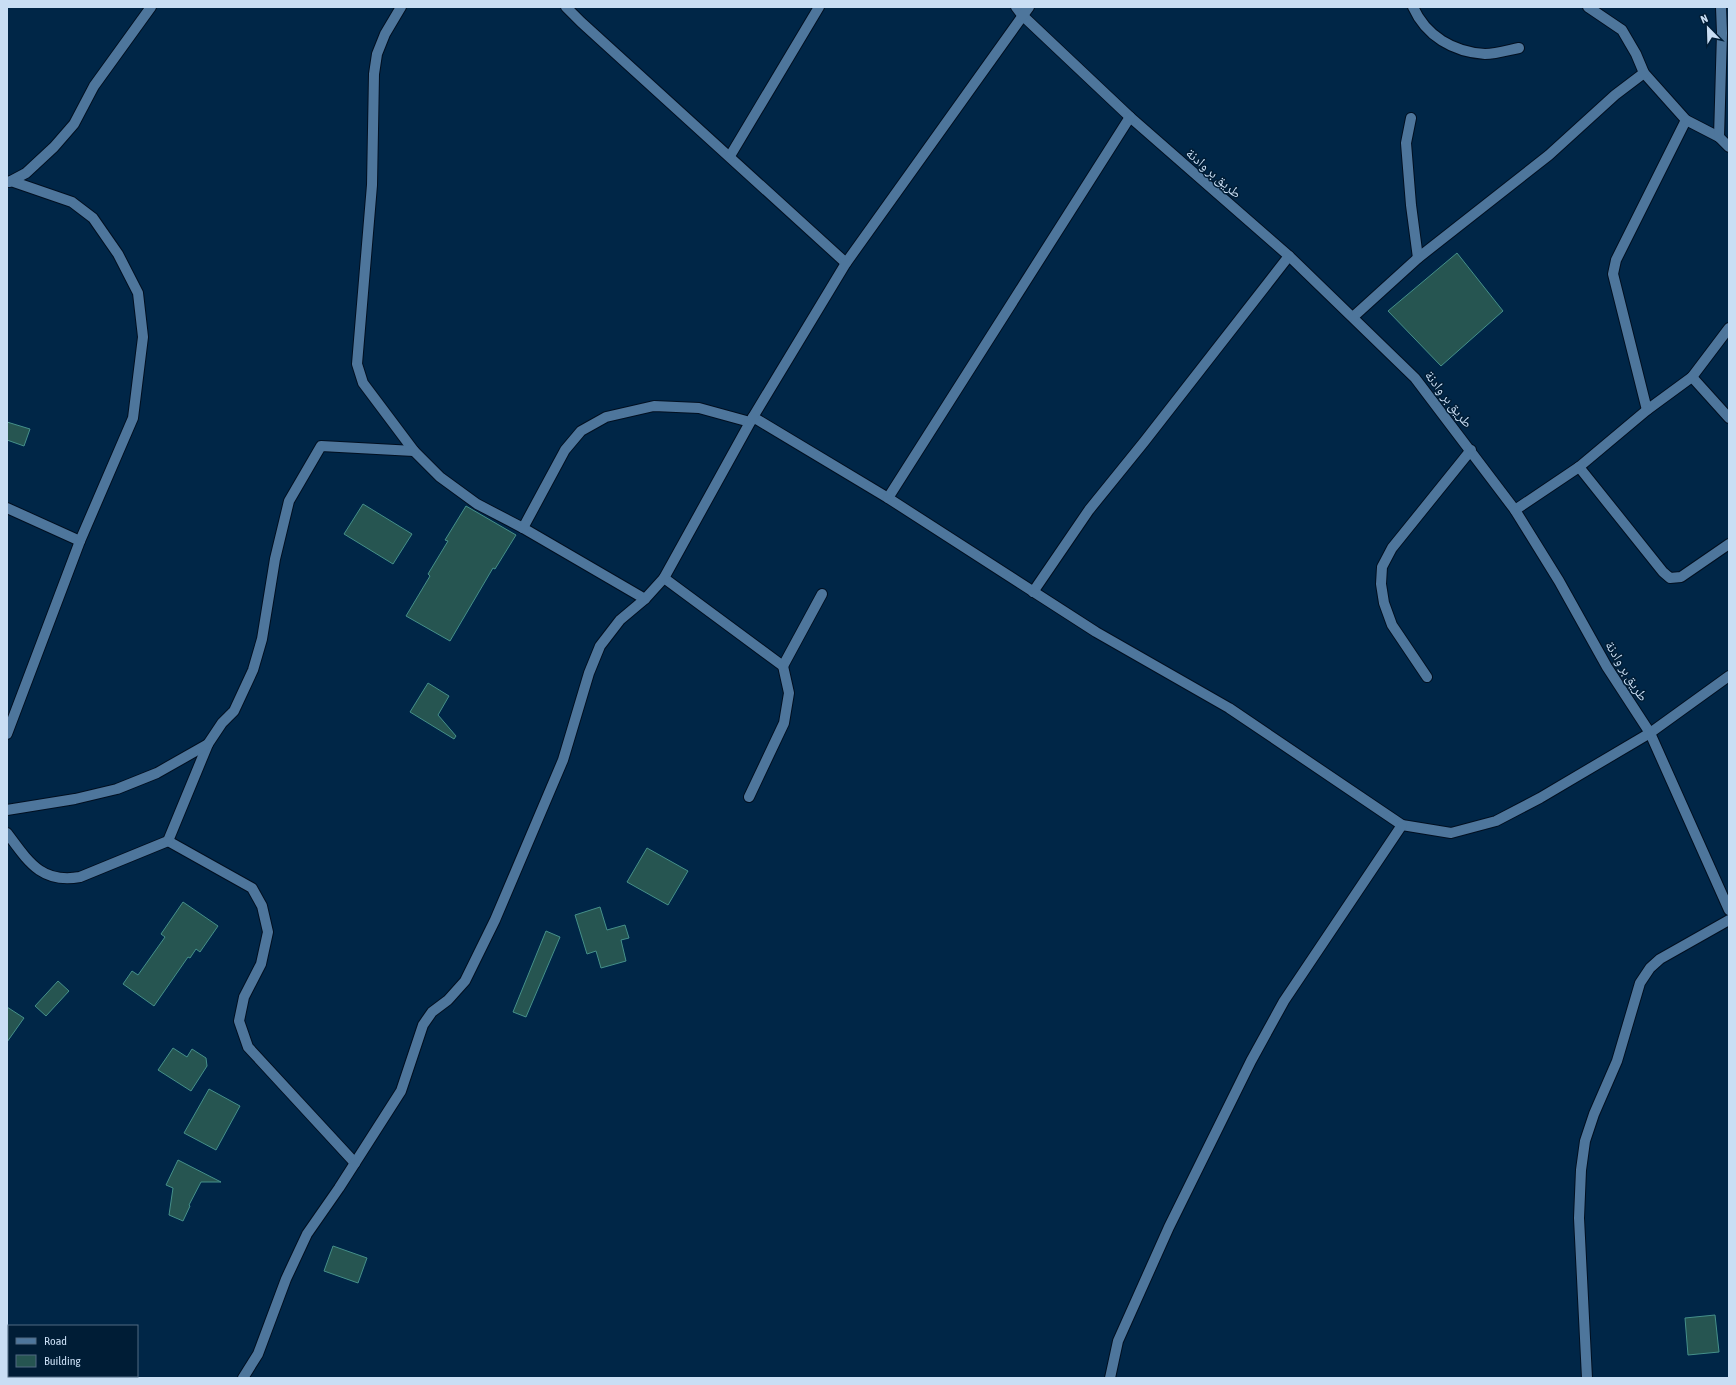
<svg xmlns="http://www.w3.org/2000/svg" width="1736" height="1385" font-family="'Asap Condensed','Noto Naskh Arabic',sans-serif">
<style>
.building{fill:#265551;stroke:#45908a}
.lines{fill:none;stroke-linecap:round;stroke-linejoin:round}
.minor-casing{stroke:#000f20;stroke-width:12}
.minor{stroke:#4e769c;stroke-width:10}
.labels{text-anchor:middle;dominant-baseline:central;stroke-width:3;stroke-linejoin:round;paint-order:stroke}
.street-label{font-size:14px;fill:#c9def4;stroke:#001d36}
</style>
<rect width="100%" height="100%" fill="#002647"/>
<g class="building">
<path d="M1457 253 1503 311 1441 366 1388 311Z"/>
<path d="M7 422 30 429 24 446 7 440Z"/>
<path d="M363 504 412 534 393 564 344 534Z"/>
<path d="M466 506 516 535 495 569 493 568 450 641 406 616 430 576 428 574 448 541 445 540Z"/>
<path d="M428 683 449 696 438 715 456 736 454 739 410 712Z"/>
<path d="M647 848 688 871 668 905 627 882Z"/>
<path d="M183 902 218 926 200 952 196 949 190 958 188 957 154 1006 123 984 132 971 138 975 165 937 161 934Z"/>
<path d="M600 907 607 930 625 925 629 938 621 940 626 961 601 968 596 951 587 954 575 915Z"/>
<path d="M546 931 560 937 526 1017 513 1012Z"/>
<path d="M58 981 69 991 46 1016 35 1006Z"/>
<path d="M7 1007 24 1018 7 1042Z"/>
<path d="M173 1048 187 1057 192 1049 206 1058 207 1066 191 1091 158 1070Z"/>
<path d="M209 1089 240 1106 216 1150 184 1133Z"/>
<path d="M178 1160 221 1182H201L189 1205 190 1206 183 1221 169 1215 173 1188 166 1185Z"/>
<path d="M333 1246 367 1258 358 1283 324 1271Z"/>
<path d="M1715 1315 1719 1352 1688 1355 1685 1318Z"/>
</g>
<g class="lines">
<g class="minor-casing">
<g id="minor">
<path d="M401 7 385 34 377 54 374 74 372 185 357 364 363 383 414 451 440 477 477 504 523 528 645 599"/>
<path d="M566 7 581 22 846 263"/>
<path d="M1016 7 1022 15 1130 117 1289 256 1415 378 1515 510 1559 581 1607 667 1650 733 1729 910"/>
<path d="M1413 7C1426 36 1453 52 1485 54 1496 54 1509 50 1519 48"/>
<path d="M1588 7 1622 30 1636 54 1644 73 1686 120 1719 137 1729 147"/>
<path d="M1411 118 1406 143 1411 205 1418 258"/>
<path d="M1719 137 1722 33 1721 7"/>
<path d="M730 156 819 7"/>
<path d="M9 182 26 173 54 147 74 124 94 86 151 7"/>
<path d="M1353 317 1418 258 1549 155 1615 95 1644 73"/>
<path d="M1692 377 1729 418"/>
<path d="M1647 410 1613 274 1616 260 1686 120"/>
<path d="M753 417 888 498 1096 632 1229 708 1402 825 1451 833 1496 821 1540 798 1650 733 1729 676"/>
<path d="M1579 467 1663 572 1670 578 1681 577 1729 544"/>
<path d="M888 498 1130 117"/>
<path d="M7 508 80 541"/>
<path d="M1515 510 1579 467 1647 410 1692 377 1729 328"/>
<path d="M523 528 565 450 581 431 606 417 654 406 699 408 750 422"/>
<path d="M664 578 783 666 789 693 784 723 749 797"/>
<path d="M1033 592 1089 510 1144 442 1289 256"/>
<path d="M783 666 822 594"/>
<path d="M1427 677 1392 625 1384 603 1381 584 1382 567 1392 548 1471 450"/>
<path d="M7 734 80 541 133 418 143 337 138 293 118 254 93 218 72 202 11 181"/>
<path d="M208 744 168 841 252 888 262 906 268 932 261 964 244 997 239 1021 248 1047 355 1163"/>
<path d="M7 810 75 799 117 789 157 773 208 744 222 723 234 711 253 670 262 639 275 559 289 501 321 446 414 451"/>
<path d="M7 833C28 861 41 884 80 877L168 841"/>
<path d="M243 1378 258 1354 286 1279 307 1234 339 1188 401 1091 423 1025 432 1012 448 1000 465 981 495 920 563 760 589 673 600 646 620 620 645 599 664 578 753 417 846 263 1029 7"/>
<path d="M1110 1378 1118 1341 1169 1227 1251 1061 1284 1001 1402 825"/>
<path d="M1587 1378 1579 1218 1581 1170 1585 1141 1594 1114 1617 1061 1640 983 1650 968 1660 959 1729 920"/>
</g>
</g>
<use href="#minor" class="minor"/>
</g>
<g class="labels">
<g class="street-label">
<text transform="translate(1214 173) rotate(41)">طريق بر وادنة</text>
<text transform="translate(1449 399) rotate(52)">طريق بر وادنة</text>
<text transform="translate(1627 671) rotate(58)">طريق بر وادنة</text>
</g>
</g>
<rect width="1736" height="1385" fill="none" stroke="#c9def4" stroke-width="16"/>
<rect x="8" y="1325" width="130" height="52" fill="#001d36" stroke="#506a82"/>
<rect x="16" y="1338" width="20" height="6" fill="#4e769c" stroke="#506a82"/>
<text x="44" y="1345" font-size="12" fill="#c9def4">Road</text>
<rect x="16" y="1355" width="20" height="12" fill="#265551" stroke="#506a82"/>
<text x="44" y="1365" font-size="12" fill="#c9def4">Building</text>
<g transform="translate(1708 28) rotate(337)" stroke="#001d36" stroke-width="3" paint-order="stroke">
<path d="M0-3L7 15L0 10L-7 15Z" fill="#c9def4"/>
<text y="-6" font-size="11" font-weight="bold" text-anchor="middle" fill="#c9def4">N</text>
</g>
</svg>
